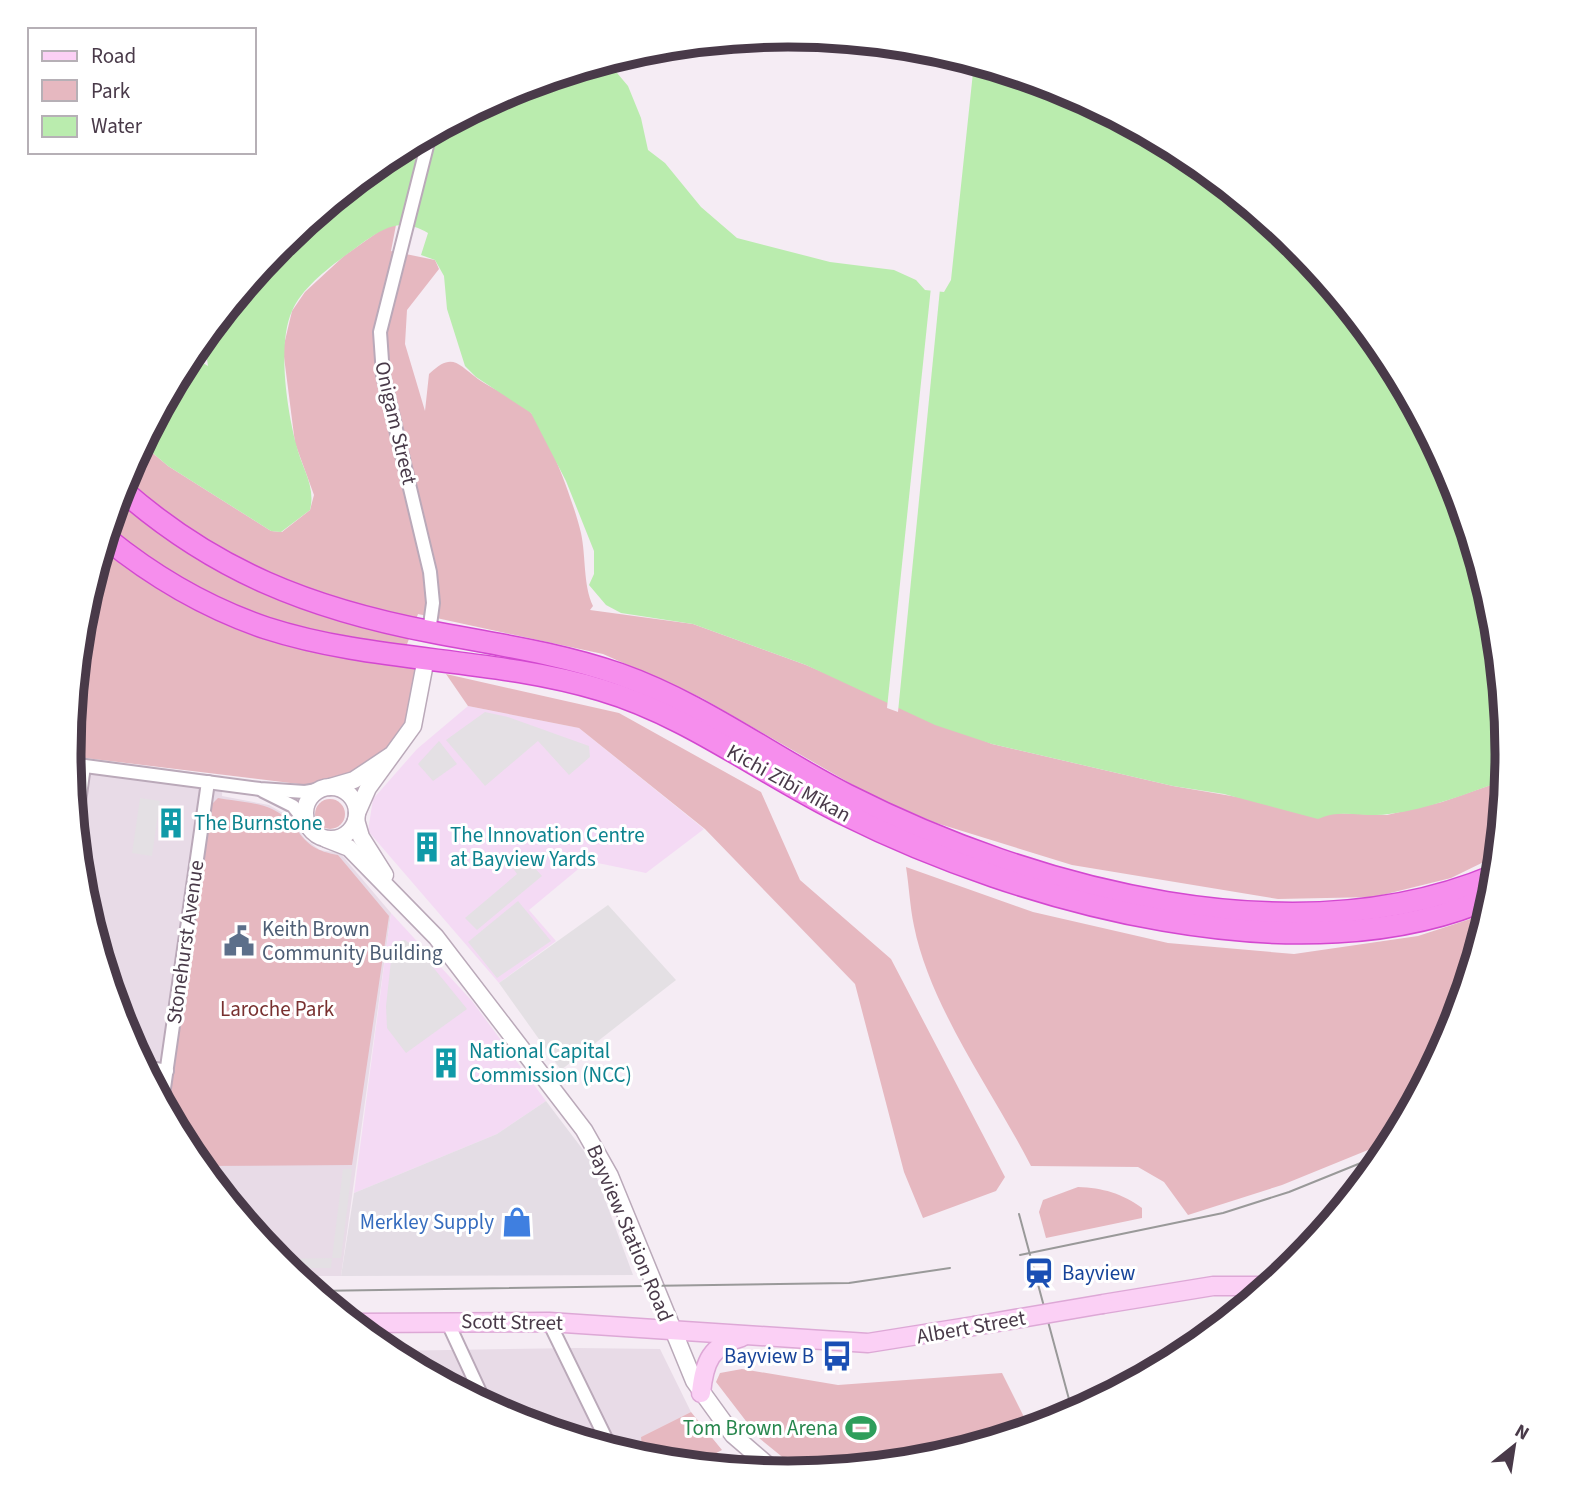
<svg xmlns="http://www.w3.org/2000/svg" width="1577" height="1509" font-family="'Source Sans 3',sans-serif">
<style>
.residential{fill:#e8dbe7}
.commercial{fill:#f4daf4}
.industrial{fill:#e4dde5}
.green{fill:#e6b8c0}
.parking{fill:#e4e0e4}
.water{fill:#baecae}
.pier{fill:#f5ecf4}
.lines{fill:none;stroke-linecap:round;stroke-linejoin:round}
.minor-casing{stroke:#baa9b9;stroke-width:16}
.tertiary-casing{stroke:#baa9b9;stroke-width:19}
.secondary-casing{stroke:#dda8d6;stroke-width:21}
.trunk-casing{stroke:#d348d0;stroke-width:24}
.minor{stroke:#fff;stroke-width:12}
.tertiary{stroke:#fff;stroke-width:16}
.secondary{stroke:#fbd0f5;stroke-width:18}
.trunk{stroke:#f68eed;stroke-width:21}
.tram{stroke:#999;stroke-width:2}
.secondary-bridge-casing{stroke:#dda8d6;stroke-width:21;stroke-linecap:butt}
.secondary-bridge{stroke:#fbd0f5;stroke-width:18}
.labels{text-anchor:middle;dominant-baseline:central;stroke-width:6;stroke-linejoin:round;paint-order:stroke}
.street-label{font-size:21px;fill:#493a49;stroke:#fff}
.culture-label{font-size:21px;fill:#0d838f;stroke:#fff;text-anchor:start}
.service-label{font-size:21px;fill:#4e5e75;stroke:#fff;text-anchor:start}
.park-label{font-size:21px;fill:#783130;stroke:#fff}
.shop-label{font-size:21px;fill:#366cbe;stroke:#fff;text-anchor:end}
.transit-label{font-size:21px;fill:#164399;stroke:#fff;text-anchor:start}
.leisure-label{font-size:21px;fill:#27864d;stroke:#fff;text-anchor:end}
.rim{fill:none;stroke:#493a49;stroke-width:9}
</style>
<rect width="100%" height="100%" fill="#f5ecf4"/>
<g class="residential">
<path d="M69 756 223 776 222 796 269 805 288 816 305 839 320 850 340 853 391 913 341 1276H295L279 1263 190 1154 124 1029 83 894Z"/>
<path d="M576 1348 660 1349 691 1412 641 1437 642 1452 635 1456 513 1419 387 1351Z"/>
</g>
<g class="commercial">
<path d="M468 706 579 728 704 829 646 873 588 861 529 910 556 941 499 983 368 831 373 799 417 749Z"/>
<path d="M391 913 472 1001 546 1101 497 1134 354 1193Z"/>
</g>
<path class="industrial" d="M546 1101 590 1159 633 1275 341 1276 354 1193 497 1134Z"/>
<g class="green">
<path d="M388 225H396L391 251 435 260 439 269 407 310 405 344 425 411 429 374C452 352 457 363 478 379 493 390 520 399 532 414 550 439 574 503 581 533 586 556 583 585 593 606L590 610 693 624 806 665 992 744 1173 786 1331 813 1387 815 1442 802 1505 780 1498 855 1451 878 1374 897 1278 899 1072 865 933 822 867 793 702 698 603 654 418 614 406 647 273 622 186 583 108 530 124 479 142 444 168 466 271 531 282 532 310 510 314 495 295 443 283 349 292 311 305 292 344 256Z"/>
<path d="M103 547 163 590 416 665 413 697 404 725 386 749 355 774 307 785 69 756 83 614Z"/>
<path d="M446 674 619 713 761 792 800 880 891 959 1005 1177 996 1191 923 1218 904 1172 855 984 705 829 579 728 468 706Z"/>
<path d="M218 798C234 801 257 802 272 809 304 824 295 848 338 855L389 916 352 1165 200 1166 168 1113 181 998 210 806Z"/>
<circle cx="330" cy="814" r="15"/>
<path d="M906 867 1033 912 1168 943 1294 954 1418 936 1489 913 1453 1030 1395 1139 1282 1185 1188 1215 1164 1182 1138 1167 1031 1166C993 1092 930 1007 914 926 910 907 909 886 906 867Z"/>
<path d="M1078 1187C1103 1188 1121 1193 1142 1208V1218L1046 1238 1039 1212 1043 1200Z"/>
<path d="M742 1369 838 1385 1002 1373 1030 1429 928 1460 802 1473 759 1438 716 1382 720 1373Z"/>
<path d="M691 1412 722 1450 694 1465 635 1456 642 1452 641 1437Z"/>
</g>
<g class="parking">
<path d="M485 712 508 717 589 746 590 757 569 775 538 741 485 786 446 740Z"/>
<path d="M439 741 457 764 433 781 418 764Z"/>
<path d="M140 798 160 801 152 856 132 853Z"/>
<path d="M525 857 542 876 477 930 465 918 517 874 512 867Z"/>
<path d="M518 901 551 941 497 978 468 942Z"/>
<path d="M608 905 676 980 561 1070 499 983Z"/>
<path d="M405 940 419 950 467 1009 406 1053 387 1028 386 1006 393 942Z"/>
<path d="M343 1169H352L341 1258H332L331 1268H286L276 1259 332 1258Z"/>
<path d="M940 1447 941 1456 928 1460 833 1468 832 1460Z"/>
</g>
<path class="water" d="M607 61 628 86 641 118 648 150 665 163 701 207 737 238 830 262 894 270 916 280 925 290 944 292 951 280 974 63 1064 90 1189 156 1298 246 1387 355 1453 480 1494 615 1508 755 1505 780C1468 793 1429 809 1389 814 1364 818 1341 808 1318 819L1224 794 1173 786 992 744 935 725 806 665 693 624 621 613 606 605 589 585 594 574V551L566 481 531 413 476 377 465 366 447 309 444 276 435 260 421 255 428 233C403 218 387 226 365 241 341 259 304 283 292 311 277 344 287 409 296 444 302 469 316 486 310 510L281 532 271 531 168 466 142 444 190 355 208 366 204 338 280 245 389 156 514 90Z"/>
<path class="pier" d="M931 287 940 289 898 712 887 708Z"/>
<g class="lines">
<g class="minor-casing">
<g id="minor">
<path d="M429 632 433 603 430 572 383 375 380 332 430 134"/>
<path d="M70 764 260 789 305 792 323 789"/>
<path d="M263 791 293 806 307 824"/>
<path d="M76 824 84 766"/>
<path d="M144 1067 167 1071"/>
<path d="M162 1102 208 782"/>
<path d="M447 1321 486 1405"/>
<path d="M549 1322 611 1449"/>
<path d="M379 1323V1335L388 1352"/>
</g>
</g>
<g class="tertiary-casing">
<g id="tertiary">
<path d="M330 787 354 780 390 756"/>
<circle cx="331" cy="813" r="26"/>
<path d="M357 813 368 788 413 726 426 658"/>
<path d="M356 820 361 837 385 875"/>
<path d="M326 839 349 848 436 937 584 1130 610 1176 694 1381 733 1435 777 1473"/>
</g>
</g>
<g class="secondary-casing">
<g id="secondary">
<path d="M1103 1304 1213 1286H1269"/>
<path d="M353 1323 549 1322 868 1343 974 1326"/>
<path d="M701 1393C704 1362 711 1345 742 1337"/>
</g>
</g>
<g class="trunk-casing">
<g id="trunk">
<path d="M121 489C214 571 311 609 432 632 494 644 559 653 619 674 701 703 771 756 847 795 1034 890 1295 960 1496 875"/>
<path d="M106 538C154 577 207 608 266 628 374 663 492 657 601 690 689 716 762 774 844 814 1020 902 1305 982 1494 896"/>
</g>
</g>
<use href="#minor" class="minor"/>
<use href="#tertiary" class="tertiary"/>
<use href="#secondary" class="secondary"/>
<use href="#trunk" class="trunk"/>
<g class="tram">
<path d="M1019 1214 1073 1414"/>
<path d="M1020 1255 1223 1213 1289 1192 1388 1152"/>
<path d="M314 1291 849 1283 950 1268"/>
</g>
<g class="secondary-bridge-casing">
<path id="secondary-bridge" d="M974 1326 1103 1304"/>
</g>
<use href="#secondary-bridge" class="secondary-bridge"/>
</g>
<defs>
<g id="building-bare" transform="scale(2.415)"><path d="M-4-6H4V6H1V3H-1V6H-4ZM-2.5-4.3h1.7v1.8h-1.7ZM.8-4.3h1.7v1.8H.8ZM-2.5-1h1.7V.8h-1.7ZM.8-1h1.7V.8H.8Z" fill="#0f9aa8" stroke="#fff" stroke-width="2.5" paint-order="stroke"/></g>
<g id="civic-bare" transform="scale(2.415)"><path d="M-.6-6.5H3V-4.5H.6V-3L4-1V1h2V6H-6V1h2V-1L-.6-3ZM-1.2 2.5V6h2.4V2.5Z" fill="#5c6f8a" stroke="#fff" stroke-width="2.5" paint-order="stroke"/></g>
<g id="shop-bare" transform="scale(2.415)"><path d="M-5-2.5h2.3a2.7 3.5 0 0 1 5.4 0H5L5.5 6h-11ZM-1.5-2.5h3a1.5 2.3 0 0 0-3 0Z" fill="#3f7fe0" stroke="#fff" stroke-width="2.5" paint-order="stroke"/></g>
<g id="station-bare" transform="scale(2.415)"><path d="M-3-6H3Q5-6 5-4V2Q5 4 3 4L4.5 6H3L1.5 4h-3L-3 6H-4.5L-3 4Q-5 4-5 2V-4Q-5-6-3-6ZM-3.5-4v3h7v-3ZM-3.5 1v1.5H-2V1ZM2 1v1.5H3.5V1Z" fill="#1a4fb4" stroke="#fff" stroke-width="2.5" paint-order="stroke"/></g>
<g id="bus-bare" transform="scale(2.415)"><path d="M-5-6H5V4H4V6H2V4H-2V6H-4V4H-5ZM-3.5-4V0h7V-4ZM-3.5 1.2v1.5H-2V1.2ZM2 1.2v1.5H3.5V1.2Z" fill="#1a4fb4" stroke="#fff" stroke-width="2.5" paint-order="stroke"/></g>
<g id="stadium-bare" transform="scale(2.415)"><path d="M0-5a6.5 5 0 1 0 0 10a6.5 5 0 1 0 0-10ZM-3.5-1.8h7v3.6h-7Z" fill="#2e9e5b" stroke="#fff" stroke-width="2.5" paint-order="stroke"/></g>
</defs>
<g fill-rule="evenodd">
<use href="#building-bare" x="171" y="823"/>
<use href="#building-bare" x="427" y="847"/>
<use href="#civic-bare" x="239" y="941"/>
<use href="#building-bare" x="446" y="1063"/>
<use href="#shop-bare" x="517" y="1222"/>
<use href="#station-bare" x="1039" y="1273"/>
<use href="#bus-bare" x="837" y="1356"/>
<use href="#stadium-bare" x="861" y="1428"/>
</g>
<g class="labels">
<g class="street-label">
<text transform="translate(396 423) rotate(77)">Onigam Street</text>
<text transform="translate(789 783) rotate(29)">Kichi Zībī Mīkan</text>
<text transform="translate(185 942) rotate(-82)">Stonehurst Avenue</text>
<text transform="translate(630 1233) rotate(67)">Bayview Station Road</text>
<text transform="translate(512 1322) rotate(1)">Scott Street</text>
<text transform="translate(971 1327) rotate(-10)">Albert Street</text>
</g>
<g class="culture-label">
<text x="194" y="823">The Burnstone</text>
<text x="450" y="835">The Innovation Centre<tspan x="450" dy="24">at Bayview Yards</tspan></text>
<text x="469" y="1051">National Capital<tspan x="469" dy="24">Commission (NCC)</tspan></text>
</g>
<g class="service-label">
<text x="262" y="929">Keith Brown<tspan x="262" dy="24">Community Building</tspan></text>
</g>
<g class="park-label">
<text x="277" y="1009">Laroche Park</text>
</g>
<g class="shop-label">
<text x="494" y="1222">Merkley Supply</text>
</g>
<g class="transit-label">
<text x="1062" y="1273">Bayview</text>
<text x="814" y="1356" text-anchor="end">Bayview B</text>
</g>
<g class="leisure-label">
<text x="838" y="1428">Tom Brown Arena</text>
</g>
</g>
<path d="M0 0H1577V1509H0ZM81 754a707 707 0 1 1 1414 0a707 707 0 1 1-1414 0Z" fill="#fff" fill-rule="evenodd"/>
<path class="rim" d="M81 754a707 707 0 1 1 1414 0a707 707 0 1 1-1414 0Z"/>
<rect x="28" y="28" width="228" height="126" fill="#ffffff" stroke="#b6b0b6" stroke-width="2"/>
<rect x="42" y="51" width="35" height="10" fill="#fbd0f5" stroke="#b6b0b6" stroke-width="2"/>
<text x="91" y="63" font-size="21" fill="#493a49">Road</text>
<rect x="42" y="80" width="35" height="21" fill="#e6b8c0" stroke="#b6b0b6" stroke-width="2"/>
<text x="91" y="98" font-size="21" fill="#493a49">Park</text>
<rect x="42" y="116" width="35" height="21" fill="#baecae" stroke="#b6b0b6" stroke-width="2"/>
<text x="91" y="133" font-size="21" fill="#493a49">Water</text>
<g transform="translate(1514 1446) rotate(30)" stroke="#ffffff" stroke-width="5" paint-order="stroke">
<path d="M0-5L12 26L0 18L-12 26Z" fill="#493a49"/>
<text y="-10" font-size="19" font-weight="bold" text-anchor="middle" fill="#493a49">N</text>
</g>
</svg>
